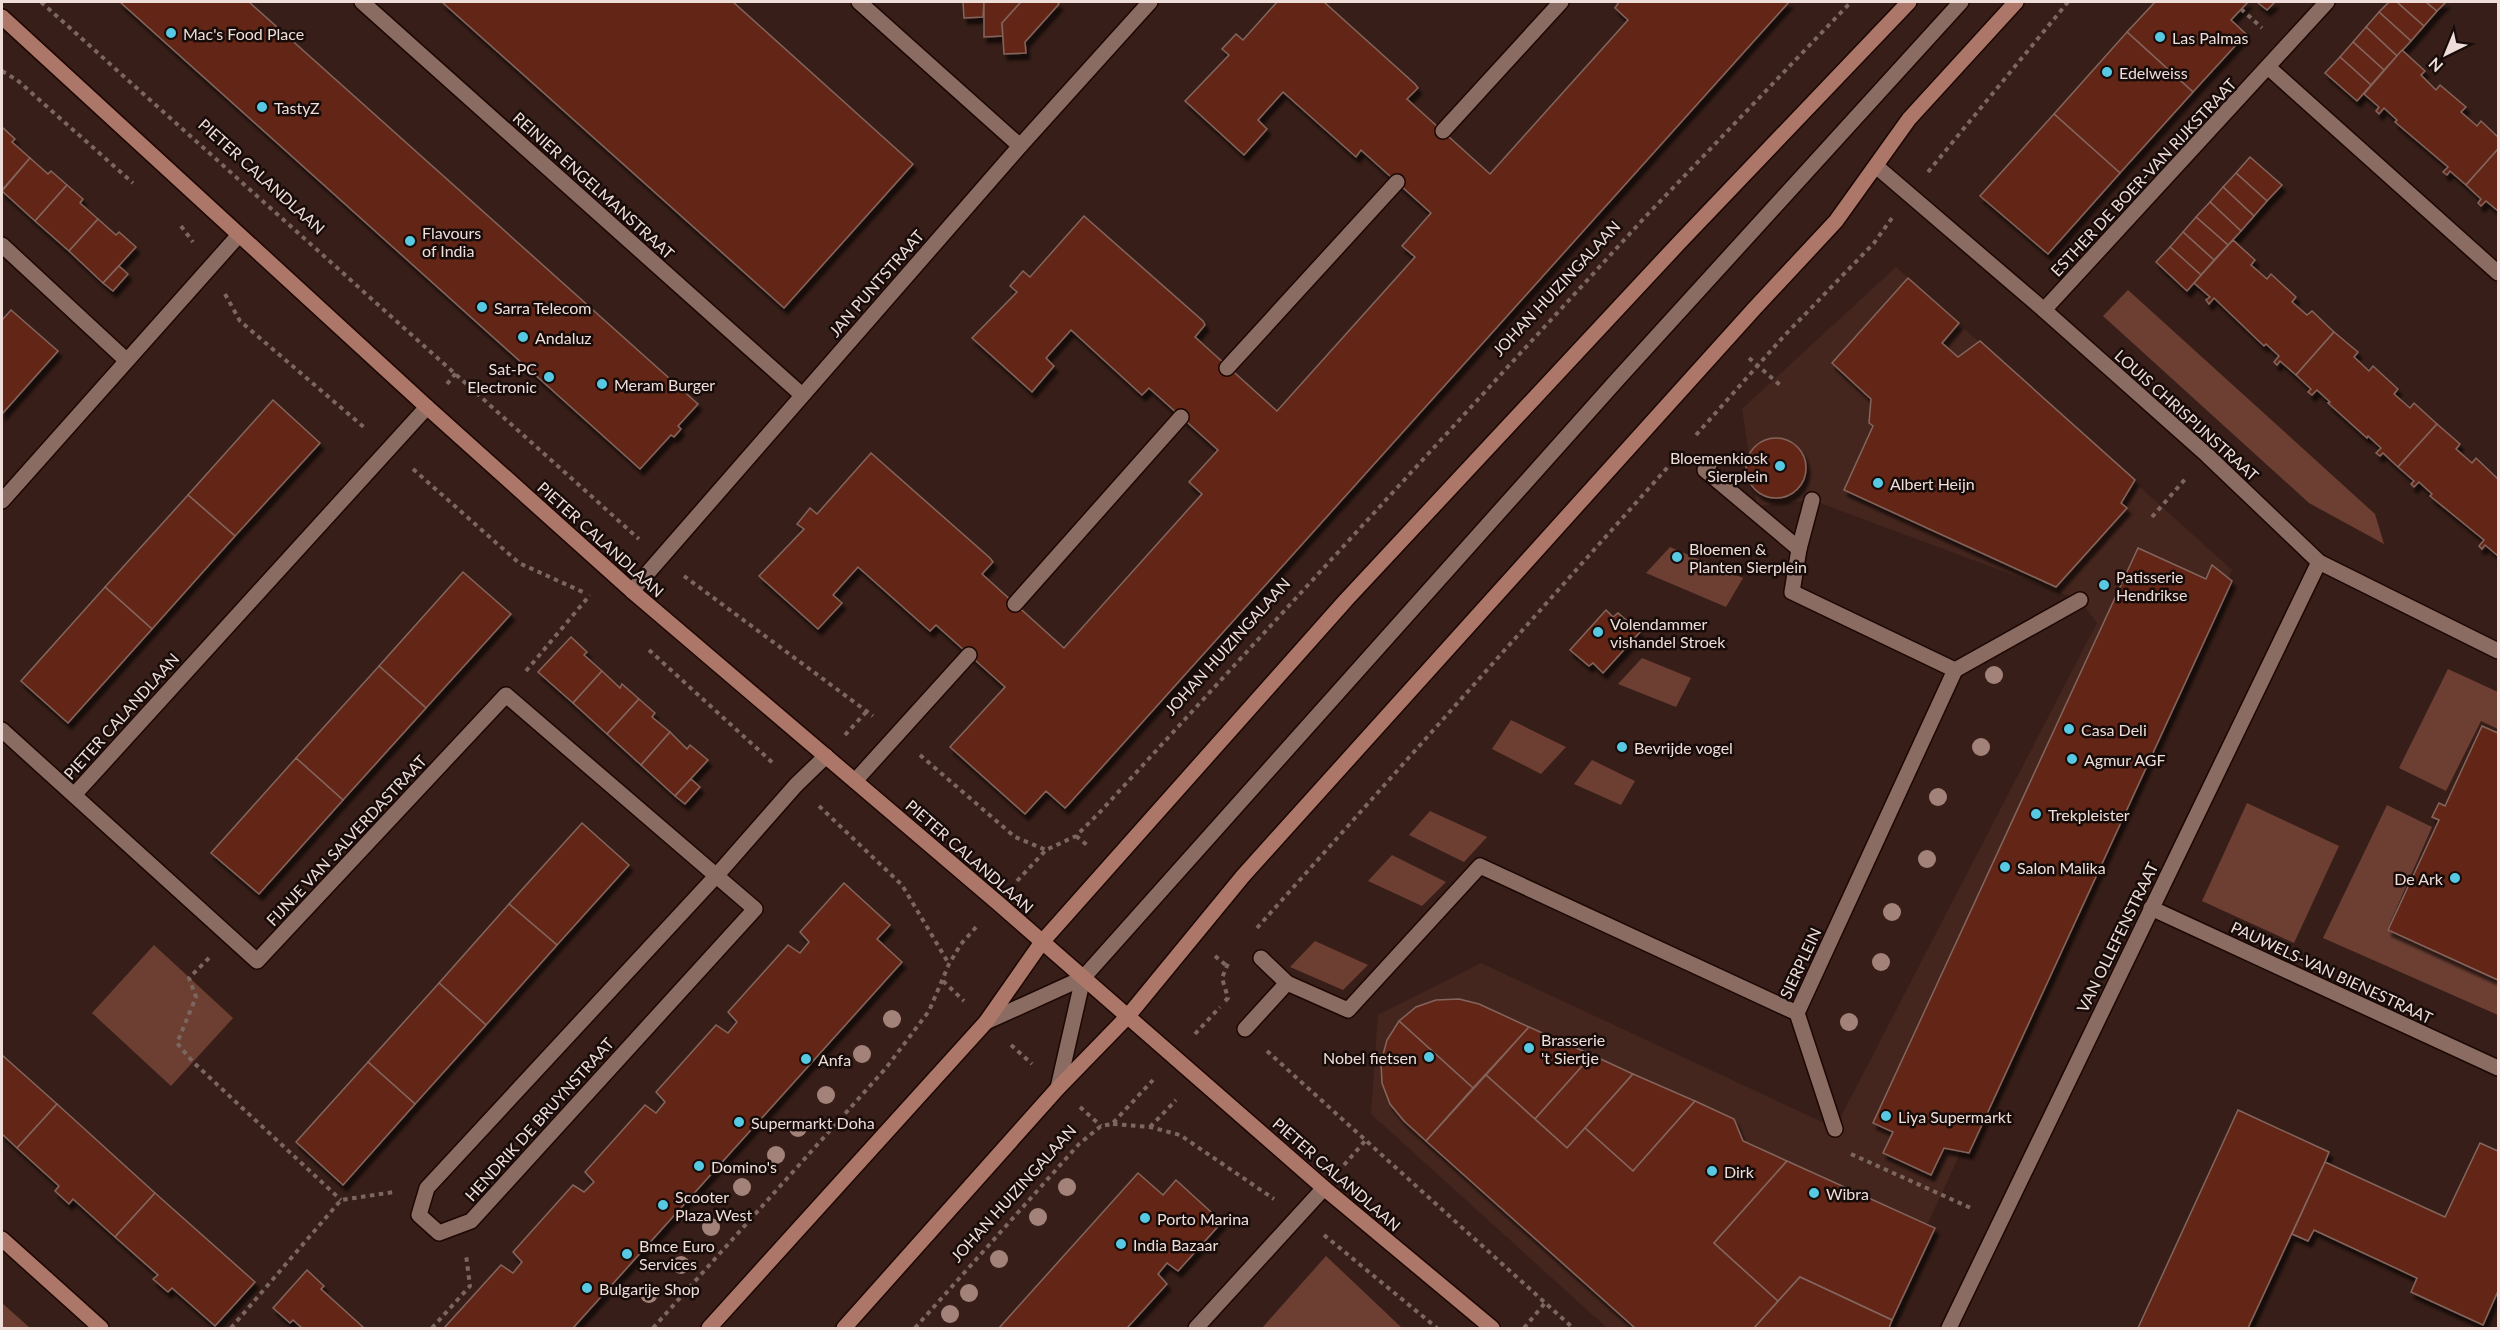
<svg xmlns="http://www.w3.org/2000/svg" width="2500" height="1330" font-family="Lato,sans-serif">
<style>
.built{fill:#45261e}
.green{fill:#6d3f33}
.building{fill:#632717;stroke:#83655d;stroke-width:1.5;filter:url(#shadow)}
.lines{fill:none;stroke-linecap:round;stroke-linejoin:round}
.lane-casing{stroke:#1d0703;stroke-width:18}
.street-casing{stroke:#1d0703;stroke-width:18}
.secondary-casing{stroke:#1d0703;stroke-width:18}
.path{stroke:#7c6660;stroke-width:4;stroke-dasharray:4.5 4.5;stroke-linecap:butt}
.lane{stroke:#8a6c63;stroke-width:15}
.street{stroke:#8a6c63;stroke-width:15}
.secondary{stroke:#ac7768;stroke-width:15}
.tree{fill:#a38279}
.poi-dot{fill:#58c9e3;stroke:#170c09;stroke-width:2}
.labels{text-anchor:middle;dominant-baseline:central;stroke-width:5;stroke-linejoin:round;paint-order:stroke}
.poi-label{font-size:16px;fill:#eeddd8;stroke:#170c09;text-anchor:start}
.street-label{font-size:16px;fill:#eeddd8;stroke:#170c09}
</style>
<defs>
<filter id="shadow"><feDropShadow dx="3.5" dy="6" stdDeviation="1.5" flood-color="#0009"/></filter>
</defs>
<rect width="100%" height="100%" fill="#371e18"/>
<path class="built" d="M1896 267 2232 570 1879 1328H1607L1371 1114 1378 1015 1481 963 1835 1128 2097 623 2080 600 1812 500 1757 506 1742 409Z"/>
<g class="green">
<path d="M2128 290 2375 514 2384 544 2309 503 2103 316Z"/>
<path d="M1670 547 1743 578 1726 607 1646 573Z"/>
<path d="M1642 658 1691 678 1676 707 1618 684Z"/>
<path d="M2448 669 2498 692V729L2481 721 2446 791 2399 768Z"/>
<path d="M1511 720 1566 747 1541 774 1492 749Z"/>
<path d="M1592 760 1635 781 1621 805 1574 784Z"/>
<path d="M2247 803 2339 846 2294 943 2202 901Z"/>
<path d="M2387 805 2432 827 2387 930 2498 981V1015L2323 938Z"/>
<path d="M1430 811 1487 837 1464 862 1409 835Z"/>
<path d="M1392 855 1446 882 1422 906 1368 881Z"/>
<path d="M1315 941 1368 965 1343 990 1290 967Z"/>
<path d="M154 945 233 1018 171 1086 92 1013Z"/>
<path d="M1326 1256 1402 1328H1262Z"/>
<path d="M2 1303 30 1328H2Z"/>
</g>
<g class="building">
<path d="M120 2H249L698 404 678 426 681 429 674 437 671 435 640 469Z"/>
<path d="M442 2H733L913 164 784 308Z"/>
<path d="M963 2H984L983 17 964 18Z"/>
<path d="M984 2H1021L1002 23 1003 36 984 37Z"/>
<path d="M1021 2H1057L1059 4 1025 42 1026 53 1004 54 1002 23Z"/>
<path d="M1277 2H1324L1415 84 1418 88 1407 99 1490 174 1628 20 1615 8 1619 2H1789L1068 805 1065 808 1046 791 1025 814 950 747 1005 687 936 625 930 631 858 567 833 595 842 603 818 629 759 576 804 529 797 524 810 508 817 514 871 453 990 558 993 562 982 574 1064 648 1202 494 1189 482 1218 450 1149 388 1142 395 1071 330 1046 358 1054 366 1032 392 972 338 1017 292 1010 286 1023 271 1030 277 1084 216 1203 321 1205 325 1195 337 1277 411 1415 257 1402 246 1431 213 1361 150 1356 157 1283 92 1258 120 1267 129 1244 155 1185 101 1229 55 1222 49 1236 34 1243 40Z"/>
<path d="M2155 2H2248L2231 20 2246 34 2193 92 2127 32Z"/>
<path d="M2257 2H2275L2267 10Z"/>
<path d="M2389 2H2397L2424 26 2411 41 2379 12Z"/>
<path d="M2397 2H2426L2437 11 2424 26Z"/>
<path d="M2426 2H2446L2437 11Z"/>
<path d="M2379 12 2411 41 2397 56 2366 27Z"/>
<path d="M2366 27 2397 56 2384 70 2353 42Z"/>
<path d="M2127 32 2193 92 2120 173 2054 114Z"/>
<path d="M2353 42 2384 70 2371 85 2340 57Z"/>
<path d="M2402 50 2425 71 2421 75 2436 90 2440 85 2466 107 2461 112 2477 126 2481 121 2498 137V149L2466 185 2450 171 2447 175 2443 172 2448 167 2395 122 2397 120 2384 108 2379 114 2376 111 2379 107 2364 94Z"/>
<path d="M2340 57 2371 85 2357 101 2325 73Z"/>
<path d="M2054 114 2120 173 2048 254 1980 196Z"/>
<path d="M2 127 15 139 12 142 30 158 2 190Z"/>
<path d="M2498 149V211L2486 201 2481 206 2478 203 2481 199 2466 185Z"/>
<path d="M2250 157 2282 185 2267 201 2236 173Z"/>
<path d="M30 158 48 174 51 171 67 185 35 221 2 191Z"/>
<path d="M2236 173 2267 201 2254 216 2223 187Z"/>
<path d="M67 185 83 199 80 203 98 219 69 251 35 221Z"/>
<path d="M2223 187 2254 216 2241 231 2210 202Z"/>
<path d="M2210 202 2241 231 2228 245 2196 217Z"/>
<path d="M2196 217 2228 245 2214 260 2183 232Z"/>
<path d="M98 219 116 235 119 232 136 247 103 283 69 251Z"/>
<path d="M2183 232 2214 260 2201 275 2170 247Z"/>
<path d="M2233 240 2255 260 2251 265 2267 279 2271 274 2296 297 2292 302 2307 315 2312 311 2334 332 2296 375 2280 361 2277 365 2274 362 2279 356 2266 344 2264 346 2214 298 2209 304 2206 300 2210 297 2194 283Z"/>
<path d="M2170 247 2201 275 2187 291 2156 262Z"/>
<path d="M119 266 128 274 113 291 103 283Z"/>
<path d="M1908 278 1959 323 1942 343 1958 357 1980 341 2135 480 2121 503 2127 508 2056 587 1844 490 1873 426 1869 423 1871 399 1832 363Z"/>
<path d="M11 310 58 351 2 414V320Z"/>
<path d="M2334 332 2358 352 2354 357 2369 371 2373 366 2398 389 2394 394 2410 408 2414 403 2437 424 2398 467 2383 453 2380 456 2376 453 2381 448 2368 436 2367 438 2328 403 2330 402 2317 390 2312 395 2308 392 2311 389 2296 375Z"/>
<path d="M273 400 320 443 235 536 188 495Z"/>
<path d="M2437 424 2460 444 2456 449 2472 463 2476 458 2498 479V556L2485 545 2482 549 2479 546 2484 540 2430 496 2432 494 2419 482 2414 487 2411 484 2414 481 2398 467Z"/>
<circle cx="1776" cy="468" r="30"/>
<path d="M188 495 235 536 152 629 105 587Z"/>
<path d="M2138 548 2206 579 2212 565 2232 581 1969 1153 1944 1148 1931 1175 1883 1153 1893 1132 1873 1123Z"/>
<path d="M463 572 511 614 426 708 379 666Z"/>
<path d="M105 587 152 629 68 723 21 681Z"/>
<path d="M1606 610 1613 617 1618 613 1640 632 1603 673 1593 663 1589 666 1570 650Z"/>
<path d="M571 637 587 652 584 655 602 671 573 703 538 672Z"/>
<path d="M379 666 426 708 343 800 296 758Z"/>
<path d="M602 671 620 688 622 684 639 699 607 734 573 703Z"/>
<path d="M639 699 655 713 652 717 670 732 641 765 607 734Z"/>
<path d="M2482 726 2498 733V980L2388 930 2439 820 2432 817 2439 803 2445 806Z"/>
<path d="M670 732 687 749 690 745 708 760 675 796 641 765Z"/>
<path d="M296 758 343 800 259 894 211 853Z"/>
<path d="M691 779 700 787 685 804 675 796Z"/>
<path d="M582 823 629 865 557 945 509 904Z"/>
<path d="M844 883 890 925 877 939 902 962 573 1328H444L501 1265 513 1273 522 1262 513 1252 573 1185 584 1192 594 1182 585 1172 645 1105 656 1113 665 1102 656 1092 716 1025 728 1033 737 1022 728 1012 788 945 800 953 809 942 800 932Z"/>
<path d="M509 904 557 945 486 1025 439 983Z"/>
<path d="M439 983 486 1025 415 1104 368 1062Z"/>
<path d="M1459 999 1479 1004 1529 1027 1473 1088 1399 1021 1416 1007 1436 1000Z"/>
<path d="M1399 1021 1473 1088 1426 1141 1404 1121 1390 1104 1382 1083 1381 1062 1387 1040Z"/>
<path d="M1529 1027 1592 1055 1535 1119 1486 1075Z"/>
<path d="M2 1055 57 1104 17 1148 2 1134Z"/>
<path d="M1592 1055 1633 1074 1567 1148 1535 1119Z"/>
<path d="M368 1062 415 1104 343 1185 296 1142Z"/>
<path d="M1633 1074 1695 1101 1633 1171 1585 1128Z"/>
<path d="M1486 1075 1567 1148 1585 1128 1633 1171 1695 1101 1734 1119 1743 1141 1787 1161 1714 1243 1778 1301 1754 1328H1635L1426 1141Z"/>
<path d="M57 1104 155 1193 115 1237 73 1199 69 1204 55 1191 59 1186 17 1148Z"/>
<path d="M2238 1110 2329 1152 2325 1162 2248 1328H2138Z"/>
<path d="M2480 1143 2498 1151V1291L2483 1325 2411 1292 2417 1278 2314 1230 2308 1241 2292 1234 2325 1162 2445 1217Z"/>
<path d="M1787 1161 1935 1228 1892 1320 1800 1277 1778 1301 1714 1243Z"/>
<path d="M1138 1173 1163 1195 1176 1180 1222 1222 1178 1271 1167 1263 1158 1274 1167 1284 1127 1328H999Z"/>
<path d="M155 1193 255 1282 215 1326 172 1288 168 1292 153 1279 158 1275 115 1237Z"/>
<path d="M307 1270 324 1286 321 1289 364 1328H302L293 1320 290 1323 273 1308Z"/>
<path d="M1800 1277 1892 1320 1889 1328H1754Z"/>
</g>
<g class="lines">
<g class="lane-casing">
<g id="lane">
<path d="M1443 131 1561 2"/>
<path d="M1227 368 1397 182"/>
<path d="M1015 604 1181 417"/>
<path d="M855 781 969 655"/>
<path d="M986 1022 1083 978 1617 380 1961 2"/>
<path d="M1058 1088 1083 978"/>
</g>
</g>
<g class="street-casing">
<g id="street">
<path d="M362 2 802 395"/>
<path d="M859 2 1020 146"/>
<path d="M2268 67 2498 273"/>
<path d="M1876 166 2044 310 2207 455 2319 562 2498 651"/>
<path d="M2 245 126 360"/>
<path d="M2044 310 2327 2"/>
<path d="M2 501 238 236"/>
<path d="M1799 549 1812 500"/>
<path d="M632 591 1020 146 1150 2"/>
<path d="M1955 670 2080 600"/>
<path d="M2 730 257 961 506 695 755 909 471 1221 439 1233 419 1215 427 1188 717 875 796 785 826 756"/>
<path d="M74 795 427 407"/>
<path d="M2151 908 2498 1068"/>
<path d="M1261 958 1287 983"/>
<path d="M1797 1013 1835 1129"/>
<path d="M1245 1029 1287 983 1348 1010 1480 866 1797 1013 1955 670 1792 592 1799 549 1705 470 1710 463"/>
<path d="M1196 1328 1324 1188"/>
<path d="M1949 1328 2319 562"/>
</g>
</g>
<g class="secondary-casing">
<g id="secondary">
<path d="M2 17 427 407 632 591 998 903 1324 1188 1492 1328"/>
<path d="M2 1239 101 1328"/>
<path d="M709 1328 986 1022 1042 942 1346 600 1678 244 1909 2"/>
<path d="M844 1328 1058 1088 1128 1016 1243 876 1754 309 1836 221 1909 119 2016 2"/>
</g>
</g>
<g class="path">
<path d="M41 2 639 539"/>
<path d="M2241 9 2262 28"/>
<path d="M2 71 17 80 133 183"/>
<path d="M1928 172 2068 2"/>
<path d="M181 226 193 242"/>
<path d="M225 294 240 321 366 429"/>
<path d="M1749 358 1780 385"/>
<path d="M447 384 456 373"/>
<path d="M1696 435 1784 336 1874 243 1892 218"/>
<path d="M413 469 519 563 585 593"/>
<path d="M2152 517 2187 477"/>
<path d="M684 576 873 716"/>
<path d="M649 650 774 764"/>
<path d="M526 671 590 595"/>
<path d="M845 735 867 711"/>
<path d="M920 755 1015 837 1046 850"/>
<path d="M819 806 902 885 949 964"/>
<path d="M1076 836 1087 845"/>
<path d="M1017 881 1046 850 1076 836 1100 812 1647 215 1851 2"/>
<path d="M1257 928 1675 459"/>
<path d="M1215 956 1227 966"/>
<path d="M209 958 189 978 196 997 177 1043 193 1062 341 1200"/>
<path d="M943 981 964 1001"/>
<path d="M1225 1001 1228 998 1222 978 1229 961"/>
<path d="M1195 1034 1220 1007"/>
<path d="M1011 1045 1032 1064"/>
<path d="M1267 1051 1573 1328"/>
<path d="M1080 1107 1101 1126"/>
<path d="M1113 1124 1150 1127 1180 1135 1274 1199"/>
<path d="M1150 1127 1176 1100"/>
<path d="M1851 1154 1973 1209"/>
<path d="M1344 1165 1365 1141"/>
<path d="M1324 1235 1437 1328"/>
<path d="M231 1328 341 1200 394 1192"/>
<path d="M432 1328 470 1286 466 1255"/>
<path d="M653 1328 886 1068 929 1011 949 964 961 944 978 925"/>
<path d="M915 1328 1079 1144 1101 1126 1112 1124 1153 1080"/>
<path d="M1524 1328 1545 1303"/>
</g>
<use href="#lane" class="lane"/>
<use href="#street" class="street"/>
<use href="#secondary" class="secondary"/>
</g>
<g class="tree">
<circle cx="1994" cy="675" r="9"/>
<circle cx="1981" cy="747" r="9"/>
<circle cx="1938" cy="797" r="9"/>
<circle cx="1927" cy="859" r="9"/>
<circle cx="1892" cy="912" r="9"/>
<circle cx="1881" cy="962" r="9"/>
<circle cx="892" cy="1019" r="9"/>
<circle cx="1849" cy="1022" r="9"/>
<circle cx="862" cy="1054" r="9"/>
<circle cx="826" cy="1095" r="9"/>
<circle cx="798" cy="1128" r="9"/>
<circle cx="776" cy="1155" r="9"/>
<circle cx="742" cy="1187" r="9"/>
<circle cx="1067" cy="1187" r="9"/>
<circle cx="1038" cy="1217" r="9"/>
<circle cx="711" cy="1227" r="9"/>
<circle cx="999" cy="1259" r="9"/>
<circle cx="681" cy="1265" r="9"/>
<circle cx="969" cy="1293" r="9"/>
<circle cx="649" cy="1294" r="9"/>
<circle cx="950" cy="1314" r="9"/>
</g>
<g class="poi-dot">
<circle cx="171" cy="33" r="6"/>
<circle cx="2160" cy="37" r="6"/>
<circle cx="2107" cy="72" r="6"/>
<circle cx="262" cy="107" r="6"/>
<circle cx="410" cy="241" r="6"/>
<circle cx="482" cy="307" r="6"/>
<circle cx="523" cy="337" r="6"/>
<circle cx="549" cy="377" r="6"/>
<circle cx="602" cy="384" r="6"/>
<circle cx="1780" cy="466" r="6"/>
<circle cx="1878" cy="483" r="6"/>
<circle cx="1677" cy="557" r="6"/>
<circle cx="2104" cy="585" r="6"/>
<circle cx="1598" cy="632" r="6"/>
<circle cx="2069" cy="729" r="6"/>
<circle cx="1622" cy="747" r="6"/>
<circle cx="2072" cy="759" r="6"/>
<circle cx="2036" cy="814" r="6"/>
<circle cx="2005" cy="867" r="6"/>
<circle cx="2455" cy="878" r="6"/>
<circle cx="1529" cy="1048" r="6"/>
<circle cx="1429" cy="1057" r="6"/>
<circle cx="806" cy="1059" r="6"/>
<circle cx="1886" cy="1116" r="6"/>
<circle cx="739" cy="1122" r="6"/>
<circle cx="699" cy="1166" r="6"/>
<circle cx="1712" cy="1171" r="6"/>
<circle cx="1814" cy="1193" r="6"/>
<circle cx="663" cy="1205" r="6"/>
<circle cx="1145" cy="1218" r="6"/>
<circle cx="1121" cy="1244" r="6"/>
<circle cx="627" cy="1254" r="6"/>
<circle cx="587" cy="1288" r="6"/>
</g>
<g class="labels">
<g class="poi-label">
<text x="183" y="33">Mac's Food Place</text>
<text x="2172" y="37">Las Palmas</text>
<text x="2119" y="72">Edelweiss</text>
<text x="274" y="107">TastyZ</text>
<text x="422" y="232">Flavours<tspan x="422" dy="18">of India</tspan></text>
<text x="494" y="307">Sarra Telecom</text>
<text x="535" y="337">Andaluz</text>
<text x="537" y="368" text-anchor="end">Sat-PC<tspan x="537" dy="18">Electronic</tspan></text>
<text x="614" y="384">Meram Burger</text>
<text x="1768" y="457" text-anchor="end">Bloemenkiosk<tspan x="1768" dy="18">Sierplein</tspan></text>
<text x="1890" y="483">Albert Heijn</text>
<text x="1689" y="548">Bloemen &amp;<tspan x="1689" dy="18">Planten Sierplein</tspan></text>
<text x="2116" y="576">Patisserie<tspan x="2116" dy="18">Hendrikse</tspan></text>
<text x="1610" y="623">Volendammer<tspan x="1610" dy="18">vishandel Stroek</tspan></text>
<text x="2081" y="729">Casa Deli</text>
<text x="1634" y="747">Bevrijde vogel</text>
<text x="2084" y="759">Agmur AGF</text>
<text x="2048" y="814">Trekpleister</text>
<text x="2017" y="867">Salon Malika</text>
<text x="2443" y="878" text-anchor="end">De Ark</text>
<text x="1541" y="1039">Brasserie<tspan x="1541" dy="18">'t Siertje</tspan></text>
<text x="1417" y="1057" text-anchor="end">Nobel fietsen</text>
<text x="818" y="1059">Anfa</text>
<text x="1898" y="1116">Liya Supermarkt</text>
<text x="751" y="1122">Supermarkt Doha</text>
<text x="711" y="1166">Domino's</text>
<text x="1724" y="1171">Dirk</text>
<text x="1826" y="1193">Wibra</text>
<text x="675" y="1196">Scooter<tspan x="675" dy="18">Plaza West</tspan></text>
<text x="1157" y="1218">Porto Marina</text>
<text x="1133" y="1244">India Bazaar</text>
<text x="639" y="1245">Bmce Euro<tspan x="639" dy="18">Services</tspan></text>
<text x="599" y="1288">Bulgarije Shop</text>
</g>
<g class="street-label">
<text transform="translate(262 176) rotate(42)">PIETER CALANDLAAN</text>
<text transform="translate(2143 177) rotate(-47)">ESTHER DE BOER-VAN RIJKSTRAAT</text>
<text transform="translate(594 185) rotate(42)">REINIER ENGELMANSTRAAT</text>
<text transform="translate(876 283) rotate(-49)">JAN PUNTSTRAAT</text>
<text transform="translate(1556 288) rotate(-47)">JOHAN HUIZINGALAAN</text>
<text transform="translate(2187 415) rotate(42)">LOUIS CHRISPIJNSTRAAT</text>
<text transform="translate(601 539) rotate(42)">PIETER CALANDLAAN</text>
<text transform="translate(1227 646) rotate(-48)">JOHAN HUIZINGALAAN</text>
<text transform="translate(121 716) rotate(-48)">PIETER CALANDLAAN</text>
<text transform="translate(346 840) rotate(-47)">FIJNJE VAN SALVERDASTRAAT</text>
<text transform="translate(970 856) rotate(41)">PIETER CALANDLAAN</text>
<text transform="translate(2117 937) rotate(-64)">VAN OLLEFENSTRAAT</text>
<text transform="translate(1800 963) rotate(-65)">SIERPLEIN</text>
<text transform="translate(2332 972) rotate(25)">PAUWELS-VAN BIENESTRAAT</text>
<text transform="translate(539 1119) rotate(-48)">HENDRIK DE BRUYNSTRAAT</text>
<text transform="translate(1337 1174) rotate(41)">PIETER CALANDLAAN</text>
<text transform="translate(1013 1193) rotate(-48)">JOHAN HUIZINGALAAN</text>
</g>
</g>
<rect width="2500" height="1330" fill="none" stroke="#eeddd8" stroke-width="6"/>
<g transform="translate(2446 54) rotate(223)" stroke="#170c09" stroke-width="4.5" paint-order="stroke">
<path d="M0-4.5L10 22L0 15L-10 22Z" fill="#eeddd8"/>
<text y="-9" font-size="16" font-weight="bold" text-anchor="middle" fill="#eeddd8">N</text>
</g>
</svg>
